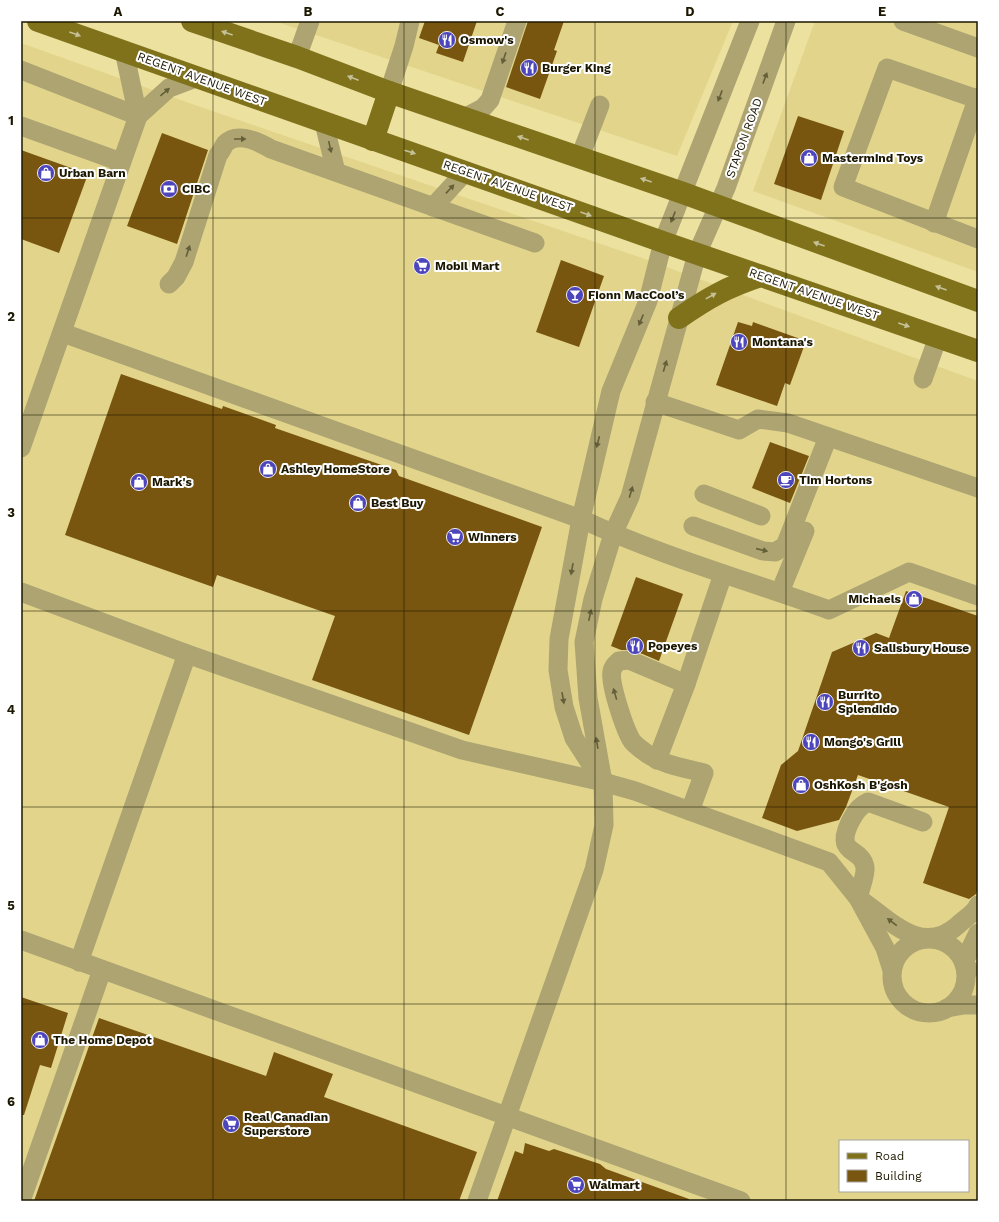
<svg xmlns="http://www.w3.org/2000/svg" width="999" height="1222" font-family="'Work Sans',sans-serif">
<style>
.built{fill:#e2d58b;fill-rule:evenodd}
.building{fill:#78560f}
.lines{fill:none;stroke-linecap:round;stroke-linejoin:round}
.minor{stroke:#ada472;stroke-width:19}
.major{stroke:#7f721a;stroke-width:22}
.oneway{fill:#c5c098}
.oneway2{fill:#645e39}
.grid{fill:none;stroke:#1c1700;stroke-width:1;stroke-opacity:0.55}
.labels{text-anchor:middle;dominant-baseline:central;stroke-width:4;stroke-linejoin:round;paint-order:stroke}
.poi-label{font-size:12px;font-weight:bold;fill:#1c1700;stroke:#fff;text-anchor:start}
.street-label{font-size:12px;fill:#1c1700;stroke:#fff}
.neatline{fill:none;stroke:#1c1700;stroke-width:1.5}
.grid-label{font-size:13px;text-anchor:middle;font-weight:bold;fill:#1c1700}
</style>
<rect width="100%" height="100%" fill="#ece19f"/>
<g class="built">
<path d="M274 21H733L677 156Z"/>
<path d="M815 21H978V272L753 191Z"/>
<path d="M21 43 195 105 642 258 978 381V1201H21ZM840 1141H968V1191H840Z"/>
</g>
<g class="building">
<path d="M425 21H477L463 62 436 53 439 45 419 38Z"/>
<path d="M528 21H564L554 50 557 51 540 99 506 87Z"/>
<path d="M798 116 844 131 821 200 774 184Z"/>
<path d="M162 133 208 150 177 244 127 226Z"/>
<path d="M21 150 88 174 59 253 21 239Z"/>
<path d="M561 260 604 276 579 347 536 332Z"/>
<path d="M738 322 752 326 753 322 806 341 790 385 785 383 777 406 716 385Z"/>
<path d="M121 374 222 409 223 406 276 425 275 428 396 470 399 476 542 527 469 735 312 680 335 616 217 575 213 587 65 535Z"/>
<path d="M770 442 809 456 790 503 752 488Z"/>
<path d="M636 577 683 594 659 661 633 650H621L611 646Z"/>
<path d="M906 591 978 616V888L976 894 969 899 923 883 949 807 858 775 846 807 839 820 797 831 762 818 781 765 798 751 832 652 876 633 889 638Z"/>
<path d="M21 997 68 1013 51 1068 40 1065 24 1115H21Z"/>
<path d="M99 1018 266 1076 274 1052 333 1074 324 1097 477 1152 459 1201H34Z"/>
<path d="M525 1143 549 1151 554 1149 600 1164 606 1169 689 1199V1201H497L515 1151 523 1154Z"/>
</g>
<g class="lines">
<g class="minor">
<path d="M903 21 978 48"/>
<path d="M124 51 138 116"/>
<path d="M297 57 310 21"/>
<path d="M21 70 138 116"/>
<path d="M389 92 404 46 410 21"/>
<path d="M977 99 887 68 843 187 978 239"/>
<path d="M464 118 483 108 490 100 517 21"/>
<path d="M324 123 336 172"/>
<path d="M21 126 121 162"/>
<path d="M580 157 600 105"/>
<path d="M433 207 466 171"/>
<path d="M934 223 978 97"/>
<path d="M169 284 176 277 184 262 218 155C221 152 223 147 225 144 237 131 259 142 271 149L535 243"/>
<path d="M63 333 581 519C661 556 746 580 829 610L909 572 978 596"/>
<path d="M923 379 938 337"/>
<path d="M655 402 739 430 758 419 788 423 978 488"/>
<path d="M21 448 138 116 169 88 198 77"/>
<path d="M704 494 761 516"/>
<path d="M693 526 763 551 775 552 785 546 828 437"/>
<path d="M21 592 187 654 462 750 603 782 635 791 829 862 858 898 885 948 892 970"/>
<path d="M780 592 805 531"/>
<path d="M686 684 629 660 619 661C616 664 613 666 612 671 609 683 625 730 632 741 635 745 642 750 646 753 663 765 685 768 704 773L690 811"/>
<path d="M657 760 686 684 723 574"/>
<path d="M599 777 574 738 564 707 558 670 559 639 581 519 611 391 648 301 663 242 750 21"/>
<path d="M858 898C860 889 866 876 865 867 861 846 834 856 850 822 855 813 858 807 868 802L923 822"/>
<path d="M861 900C891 921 922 957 958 925 964 919 975 913 978 905"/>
<circle cx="929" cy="976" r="37"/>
<path d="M21 940 741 1201"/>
<path d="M79 962 187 654"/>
<path d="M969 970 964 962 978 933"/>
<path d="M947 1008 964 1005H978"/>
<path d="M21 1201 102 970"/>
<path d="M477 1201 594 870 604 825 603 782 588 698 584 642 593 599 613 534 630 497 697 254 726 188 786 21"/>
</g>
<g class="major">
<path d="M38 21 663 242 978 351"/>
<path d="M192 21 297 57 389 92 683 193 978 301"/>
<path d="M373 140 389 92"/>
<path d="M679 318C708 298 727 287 761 276"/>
</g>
</g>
<defs><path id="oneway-solid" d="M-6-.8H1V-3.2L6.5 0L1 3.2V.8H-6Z"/></defs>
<g class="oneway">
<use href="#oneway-solid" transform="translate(227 33) rotate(-161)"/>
<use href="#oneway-solid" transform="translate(75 34) rotate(20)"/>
<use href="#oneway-solid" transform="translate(353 78) rotate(-159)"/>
<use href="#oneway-solid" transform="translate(523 138) rotate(-161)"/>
<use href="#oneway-solid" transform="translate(410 152) rotate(18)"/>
<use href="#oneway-solid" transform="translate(646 180) rotate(-161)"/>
<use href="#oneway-solid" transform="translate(586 214) rotate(20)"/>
<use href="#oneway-solid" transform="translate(819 244) rotate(-160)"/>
<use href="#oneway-solid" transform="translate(941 288) rotate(-160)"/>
<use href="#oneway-solid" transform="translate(711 296) rotate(-29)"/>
<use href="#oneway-solid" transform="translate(904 325) rotate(19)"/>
</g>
<g class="oneway2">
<use href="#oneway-solid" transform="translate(504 58) rotate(109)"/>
<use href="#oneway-solid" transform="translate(765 78) rotate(-70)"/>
<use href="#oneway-solid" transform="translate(165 92) rotate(-40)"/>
<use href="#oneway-solid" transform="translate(720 96) rotate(111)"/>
<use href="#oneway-solid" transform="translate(240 139)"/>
<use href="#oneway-solid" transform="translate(330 147) rotate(77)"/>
<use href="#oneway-solid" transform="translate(450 189) rotate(-47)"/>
<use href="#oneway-solid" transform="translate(673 217) rotate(112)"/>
<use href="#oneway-solid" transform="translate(188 251) rotate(-72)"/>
<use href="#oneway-solid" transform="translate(641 320) rotate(113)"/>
<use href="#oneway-solid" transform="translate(665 366) rotate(-74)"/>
<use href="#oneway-solid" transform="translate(598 442) rotate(104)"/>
<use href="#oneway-solid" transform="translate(631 492) rotate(-74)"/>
<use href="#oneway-solid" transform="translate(762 550) rotate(13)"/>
<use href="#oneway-solid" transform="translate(572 569) rotate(100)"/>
<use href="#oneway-solid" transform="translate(590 615) rotate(-78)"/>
<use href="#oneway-solid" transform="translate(615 694) rotate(-106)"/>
<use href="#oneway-solid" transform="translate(563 698) rotate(80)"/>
<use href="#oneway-solid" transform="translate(597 743) rotate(-99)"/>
<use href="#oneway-solid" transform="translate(892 922) rotate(-143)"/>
</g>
<path class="grid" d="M213 21V1201M404 21V1201M595 21V1201M786 21V1201M21 218H978M21 415H978M21 611H978M21 807H978M21 1004H978"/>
<defs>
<g id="restaurant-disc" transform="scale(0.9)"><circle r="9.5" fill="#4d45bc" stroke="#fff"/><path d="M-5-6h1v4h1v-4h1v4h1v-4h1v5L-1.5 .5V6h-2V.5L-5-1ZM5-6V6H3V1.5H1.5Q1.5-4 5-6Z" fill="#fff"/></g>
<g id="shop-disc" transform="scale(0.9)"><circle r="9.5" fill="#4d45bc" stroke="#fff"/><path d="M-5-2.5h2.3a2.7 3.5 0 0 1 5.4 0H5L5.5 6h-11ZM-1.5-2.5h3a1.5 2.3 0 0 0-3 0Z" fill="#fff"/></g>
<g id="bank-disc" transform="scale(0.9)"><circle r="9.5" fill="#4d45bc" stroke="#fff"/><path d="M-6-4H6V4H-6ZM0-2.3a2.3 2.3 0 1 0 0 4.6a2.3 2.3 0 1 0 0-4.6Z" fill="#fff"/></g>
<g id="supermarket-disc" transform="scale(0.9)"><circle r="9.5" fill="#4d45bc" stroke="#fff"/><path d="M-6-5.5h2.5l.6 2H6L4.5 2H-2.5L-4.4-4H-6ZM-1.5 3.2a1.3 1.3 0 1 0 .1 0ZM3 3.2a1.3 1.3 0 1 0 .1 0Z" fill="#fff"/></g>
<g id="bar-disc" transform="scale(0.9)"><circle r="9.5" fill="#4d45bc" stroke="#fff"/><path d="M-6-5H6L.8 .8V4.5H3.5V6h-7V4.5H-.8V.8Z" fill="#fff"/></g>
<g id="cafe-disc" transform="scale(0.9)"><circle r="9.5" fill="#4d45bc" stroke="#fff"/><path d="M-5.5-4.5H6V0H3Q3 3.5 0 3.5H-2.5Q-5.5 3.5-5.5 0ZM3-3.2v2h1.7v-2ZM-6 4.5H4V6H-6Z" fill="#fff"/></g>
</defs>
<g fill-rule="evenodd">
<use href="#restaurant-disc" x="447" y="40"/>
<use href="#restaurant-disc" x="529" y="68"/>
<use href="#shop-disc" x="809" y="158"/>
<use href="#shop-disc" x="46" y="173"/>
<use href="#bank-disc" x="169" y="189"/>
<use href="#supermarket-disc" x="422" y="266"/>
<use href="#bar-disc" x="575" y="295"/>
<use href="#restaurant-disc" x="739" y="342"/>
<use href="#shop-disc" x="268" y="469"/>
<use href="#cafe-disc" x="786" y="480"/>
<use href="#shop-disc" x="139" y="482"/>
<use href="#shop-disc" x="358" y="503"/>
<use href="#supermarket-disc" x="455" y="537"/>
<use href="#shop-disc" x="914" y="599"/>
<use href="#restaurant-disc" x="635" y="646"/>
<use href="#restaurant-disc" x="861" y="648"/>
<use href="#restaurant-disc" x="825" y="702"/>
<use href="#restaurant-disc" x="811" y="742"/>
<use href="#shop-disc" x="801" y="785"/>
<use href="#shop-disc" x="40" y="1040"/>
<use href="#supermarket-disc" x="231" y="1124"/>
<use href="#supermarket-disc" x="576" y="1185"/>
</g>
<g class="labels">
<g class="poi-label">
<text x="460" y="40">Osmow's</text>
<text x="542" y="68">Burger King</text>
<text x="822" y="158">Mastermind Toys</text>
<text x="59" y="173">Urban Barn</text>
<text x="182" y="189">CIBC</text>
<text x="435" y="266">Mobil Mart</text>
<text x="588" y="295">Fionn MacCool’s</text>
<text x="752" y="342">Montana's</text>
<text x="281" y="469">Ashley HomeStore</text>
<text x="799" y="480">Tim Hortons</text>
<text x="152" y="482">Mark's</text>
<text x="371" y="503">Best Buy</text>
<text x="468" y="537">Winners</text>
<text x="901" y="599" text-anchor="end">Michaels</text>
<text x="648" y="646">Popeyes</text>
<text x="874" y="648">Salisbury House</text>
<text x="838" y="695">Burrito<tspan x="838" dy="14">Splendido</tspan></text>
<text x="824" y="742">Mongo's Grill</text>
<text x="814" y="785">OshKosh B'gosh</text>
<text x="53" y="1040">The Home Depot</text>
<text x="244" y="1117">Real Canadian<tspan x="244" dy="14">Superstore</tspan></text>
<text x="589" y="1185">Walmart</text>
</g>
<g class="street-label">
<text transform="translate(202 79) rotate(20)">REGENT AVENUE WEST</text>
<text transform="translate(744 138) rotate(-70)">STAPON ROAD</text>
<text transform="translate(508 186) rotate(19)">REGENT AVENUE WEST</text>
<text transform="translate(814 294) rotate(19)">REGENT AVENUE WEST</text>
</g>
</g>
<rect width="999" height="1222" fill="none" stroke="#ffffff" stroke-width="44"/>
<rect x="839" y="1140" width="130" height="52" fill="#ffffff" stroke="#a4a299"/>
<rect x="847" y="1153" width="20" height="6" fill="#7f721a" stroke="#a4a299"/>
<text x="875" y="1160" font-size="12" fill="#1c1700">Road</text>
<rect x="847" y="1170" width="20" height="12" fill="#78560f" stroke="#a4a299"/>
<text x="875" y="1180" font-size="12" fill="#1c1700">Building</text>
<rect x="22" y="22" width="955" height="1178" class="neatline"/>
<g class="grid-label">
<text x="118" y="16">A</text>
<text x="308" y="16">B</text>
<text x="500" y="16">C</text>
<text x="690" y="16">D</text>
<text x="882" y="16">E</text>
<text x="11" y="125">1</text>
<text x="11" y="321">2</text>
<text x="11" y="517">3</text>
<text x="11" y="714">4</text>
<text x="11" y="910">5</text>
<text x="11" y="1106">6</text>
</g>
</svg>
